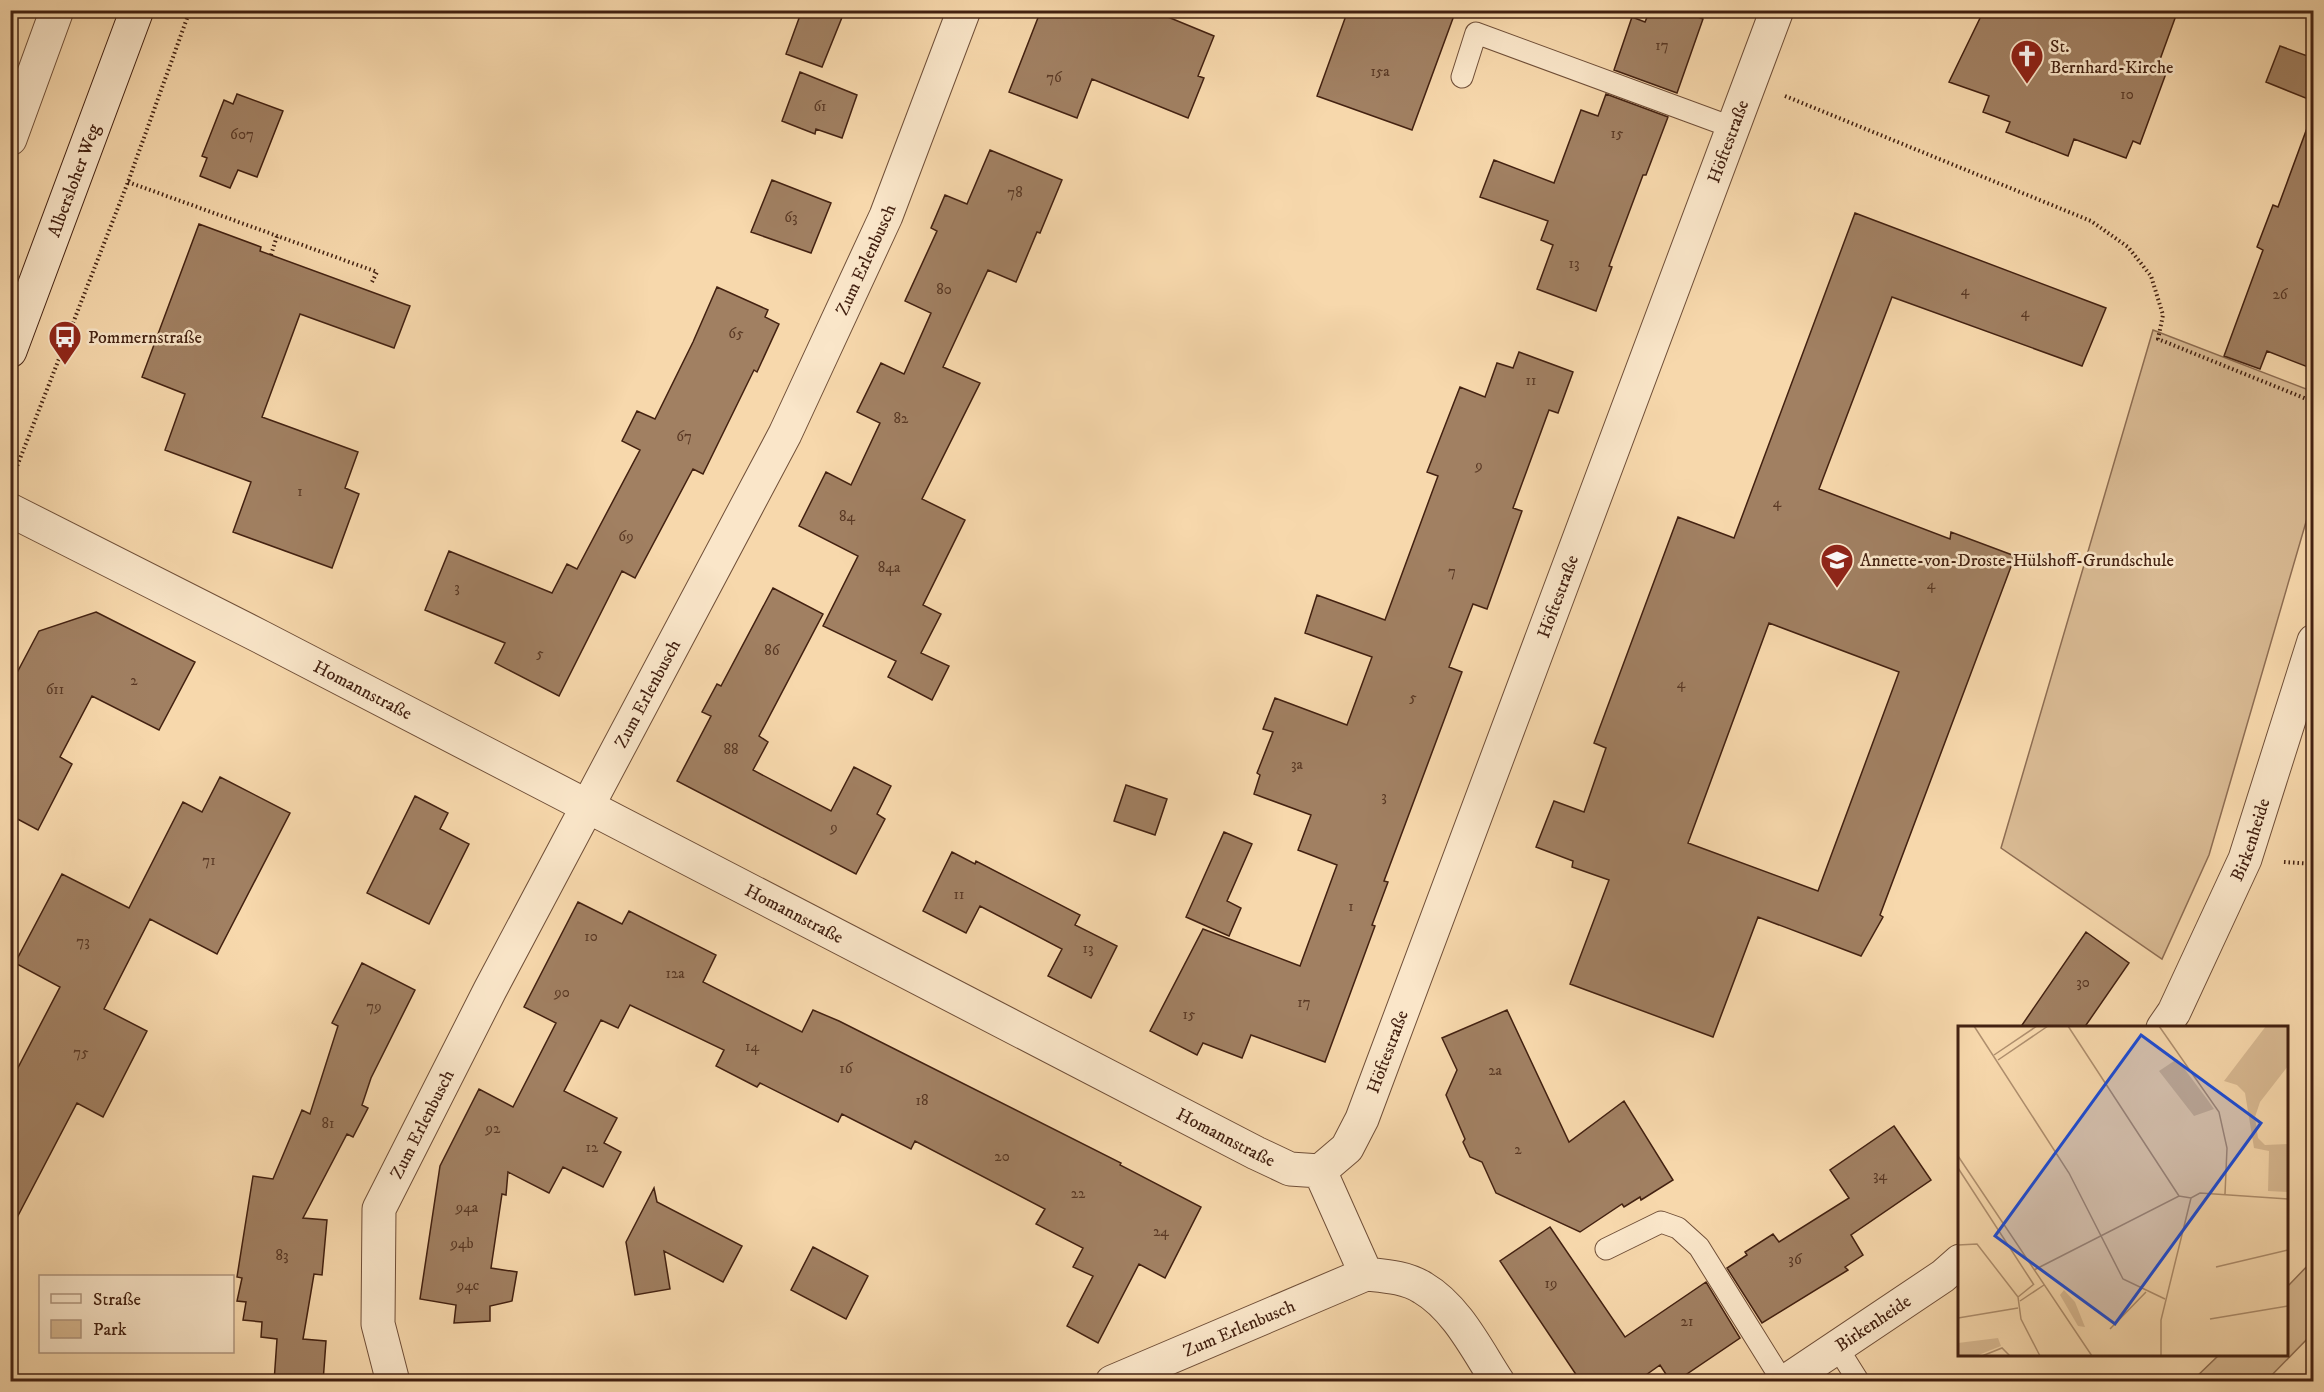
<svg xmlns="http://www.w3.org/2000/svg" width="2324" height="1392" font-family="'IM FELL DW Pica',serif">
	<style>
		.green { fill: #d8b992; stroke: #8e6d52; stroke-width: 1.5 }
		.building { fill: #a18062; stroke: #432111; stroke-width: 1.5; fill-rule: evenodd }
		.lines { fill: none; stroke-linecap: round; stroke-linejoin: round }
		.lane-casing { stroke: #704f38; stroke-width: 23 }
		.street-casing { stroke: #704f38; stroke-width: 35 }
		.secondary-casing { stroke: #432111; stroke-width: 35 }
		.path { stroke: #432111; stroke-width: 4; stroke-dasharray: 1.5 3; stroke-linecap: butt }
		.lane { stroke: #fae6c9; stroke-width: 21 }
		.street { stroke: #fae6c9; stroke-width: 33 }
		.secondary { stroke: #fae6c9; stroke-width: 33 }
		.labels { text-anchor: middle; stroke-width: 5; stroke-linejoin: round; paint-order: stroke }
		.number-label { font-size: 15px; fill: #5a3925 }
		.poi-label { font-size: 18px; fill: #432111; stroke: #fae6c9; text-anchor: start }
		.street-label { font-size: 18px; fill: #432111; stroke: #fae6c9 }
		.inset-road { fill: none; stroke: #af8f6e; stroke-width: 1.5 }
		.view { fill: #1d4ed8; fill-opacity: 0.15; stroke: #1d4ed8; stroke-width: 3 }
		.inset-edge { fill: none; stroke: #432111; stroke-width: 3 }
	</style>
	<rect width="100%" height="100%" fill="#f7d8ac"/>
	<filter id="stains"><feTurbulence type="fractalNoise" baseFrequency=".00333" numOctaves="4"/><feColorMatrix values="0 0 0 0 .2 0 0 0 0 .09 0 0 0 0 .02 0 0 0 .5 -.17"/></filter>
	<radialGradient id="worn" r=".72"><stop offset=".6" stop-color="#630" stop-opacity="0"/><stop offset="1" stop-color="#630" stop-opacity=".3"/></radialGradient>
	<!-- green -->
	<path class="green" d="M2153,330L2314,392L2313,498L2209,855L2162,959L2001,848Z
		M2313,1260V1333L2266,1381H2192L2219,1355L2286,1354L2287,1287Z"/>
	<!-- building -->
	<path class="building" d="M802,10H845L822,67L786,54Z
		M1041,10H1151L1214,36L1198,76L1204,78L1188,118L1092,79L1077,118L1009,92Z
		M1348,10H1456L1412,130L1317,96Z
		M1650,10H1681L1703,19L1677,93L1614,70L1632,17L1645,22Z
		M1984,10H2178L2158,65L2168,68L2140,144L2133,141L2126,158L2074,139L2068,156L2006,132L2010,122L1983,112L1989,96L1949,82Z
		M2280,46L2313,58V101L2266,82Z
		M800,72L857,95L842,138L816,129L815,134L782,121Z
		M237,94L283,111L257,177L238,170L230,188L200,176L207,158L202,156L224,100L233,104Z
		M1606,94L1668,117L1646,175H1643L1609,266L1612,267L1596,311L1537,289L1553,245L1541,240L1548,221L1480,197L1494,160L1554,183L1581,110L1598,116Z
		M2310,120L2313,121V369L2267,351L2260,369L2224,356L2263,250L2257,247L2273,205L2278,207Z
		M990,150L1062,180L1040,233L1037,232L1016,282L988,270L943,367L980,383L922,499L965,520L923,605L941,614L921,653L949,666L932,700L888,677L896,661L823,626L858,556L799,526L826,472L851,485L880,423L857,412L881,363L904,374L931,313L905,301L937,231L931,228L945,195L967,204Z
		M772,180L831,203L811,253L751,232Z
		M1855,213L2106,308L2082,366L1892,297L1819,489L1950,539L1951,532L2015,556L1880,915L1883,917L1861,956L1758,917L1713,1037L1570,984L1609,880L1572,867L1573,861L1536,847L1554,801L1584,812L1606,748L1594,743L1678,517L1734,538ZM1769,623L1899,672L1818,891L1688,843Z
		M199,224L261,247L260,251L410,306L394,348L300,314L262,417L358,452L345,488L359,494L332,568L233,532L251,482L165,450L185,394L142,377Z
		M717,287L768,310L765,317L779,324L757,372L754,370L703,474L693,469L635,578L622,571L559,696L495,663L505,643L425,610L449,551L552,593L567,564L577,569L640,450L622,441L637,411L655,419L693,342Z
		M1519,352L1573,372L1558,413L1549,410L1513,508L1522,511L1487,609L1473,604L1449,667L1462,672L1384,881L1388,882L1372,925L1375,926L1325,1062L1251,1035L1242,1058L1203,1043L1197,1055L1150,1031L1203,929L1300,966L1337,865L1298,850L1311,815L1254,794L1260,775L1257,773L1273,732L1263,729L1275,698L1347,725L1372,657L1305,633L1317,595L1385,620L1438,476L1427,472L1460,387L1485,397L1497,363L1513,368Z
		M773,588L823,614L759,736L768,742L753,770L831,811L854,767L891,786L877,814L885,819L856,874L677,781L711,716L702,712L717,684L721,686Z
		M96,612L195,662L159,730L92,696L60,757L72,764L38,830L10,815V686L39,631Z
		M220,777L290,813L217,954L150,919L104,1009L147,1031L103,1117L77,1103L10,1231V1083L60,987L15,963L62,874L129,908L183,802L202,812Z
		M1126,785L1167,799L1155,835L1114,821Z
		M415,796L448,813L440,829L469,844L429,924L367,893Z
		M1224,832L1252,844L1227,901L1241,908L1229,936L1186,917Z
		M952,852L975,864L976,861L1080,915L1075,925L1117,946L1091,998L1048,976L1062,949L980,906L966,933L923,911Z
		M578,902L622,924L629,911L716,955L703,982L802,1032L813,1010L839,1021L1121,1163L1120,1165L1201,1207L1165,1278L1139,1264L1098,1343L1067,1326L1093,1276L1073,1267L1083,1248L1036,1224L1045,1209L915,1141L911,1149L842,1114L838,1122L760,1083L757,1087L716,1066L724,1050L630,1005L618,1028L601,1020L564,1091L617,1118L604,1143L621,1152L603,1187L563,1167L549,1193L508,1172L506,1195L502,1194L491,1268L517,1272L512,1301L490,1306V1321L454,1323L456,1305L420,1299L440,1166L479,1089L513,1107L556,1023L524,1007Z
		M2086,932L2129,963L2084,1028H2020Z
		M362,963L415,990L371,1078L362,1105L368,1108L353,1137L347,1134L303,1218L327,1220L322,1275L314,1274L303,1339L326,1341L323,1382H274L277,1339L261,1337L262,1322L243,1320L246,1302L237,1301L242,1278L237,1277L253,1176L273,1179L302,1110L310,1114L338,1026L332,1023Z
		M1507,1010L1569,1142L1624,1101L1673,1180L1641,1200L1640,1197L1624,1207L1622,1204L1580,1232L1496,1193L1482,1162L1470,1157L1463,1142L1465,1139L1446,1095L1457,1070L1442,1038Z
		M1894,1126L1931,1180L1851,1235L1863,1255L1845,1267L1848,1270L1762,1323L1727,1268L1747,1255L1745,1252L1773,1234L1779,1242L1849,1198L1830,1170Z
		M654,1188L657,1202L742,1246L723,1282L664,1251L670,1289L635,1295L626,1242Z
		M1550,1227L1625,1337L1706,1282L1740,1338L1675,1382H1671L1660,1365L1636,1382H1581L1500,1261Z
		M813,1247L868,1276L846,1319L791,1290Z"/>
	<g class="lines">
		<!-- lane casing -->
		<g class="lane-casing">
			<path id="lane" d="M1462,77L1476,33L1734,128
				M1606,1249L1661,1222L1678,1228L1699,1247L1783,1382
				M1837,1347L1859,1382"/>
		</g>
		<!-- street casing -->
		<g class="street-casing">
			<g id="street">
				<path d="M10,139L57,10"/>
				<path id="s1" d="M10,510L261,637L1256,1153L1290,1169L1320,1171L1366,1274C1385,1276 1406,1277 1423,1288C1457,1308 1477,1350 1498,1382"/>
				<path id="s2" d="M2163,1028L2174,1012L2245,859L2314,641"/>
				<path id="s3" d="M1320,1171L1347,1148L1362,1119L1777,10"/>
				<path id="s4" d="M393,1382L378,1324L379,1209L490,990L785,434L886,216L964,10"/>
				<path id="s5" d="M1112,1382L1366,1274"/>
				<path id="s6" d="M1785,1382L1943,1276L1960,1261"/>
			</g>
		</g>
		<!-- secondary casing -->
		<g class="secondary-casing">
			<g id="secondary">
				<path id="s7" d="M10,351L137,10"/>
			</g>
		</g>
		<!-- path -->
		<path class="path" d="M1785,96L2091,221L2128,247L2151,276L2163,315L2158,339L2314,402
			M128,182L377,272L372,282
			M271,255L277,236
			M14,474L128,182L190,10
			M2284,862L2314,864"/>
		<!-- lane -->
		<use href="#lane" class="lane"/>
		<!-- street -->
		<use href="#street" class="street"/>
		<!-- secondary -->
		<use href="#secondary" class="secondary"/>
	</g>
	<!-- icons -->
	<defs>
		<g id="church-pin" transform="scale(1.725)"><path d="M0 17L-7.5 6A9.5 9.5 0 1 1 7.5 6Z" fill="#8f2418" stroke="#fae6c9"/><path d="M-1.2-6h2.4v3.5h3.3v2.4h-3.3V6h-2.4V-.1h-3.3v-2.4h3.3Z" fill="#fff"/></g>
		<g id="bus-pin" transform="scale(1.725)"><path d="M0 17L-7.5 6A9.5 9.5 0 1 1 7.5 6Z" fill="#8f2418" stroke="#fae6c9"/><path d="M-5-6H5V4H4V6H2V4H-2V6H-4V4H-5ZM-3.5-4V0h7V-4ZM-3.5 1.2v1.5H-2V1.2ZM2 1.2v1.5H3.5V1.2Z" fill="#fff"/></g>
		<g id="school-pin" transform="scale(1.725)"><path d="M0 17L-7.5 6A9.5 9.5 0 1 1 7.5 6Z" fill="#8f2418" stroke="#fae6c9"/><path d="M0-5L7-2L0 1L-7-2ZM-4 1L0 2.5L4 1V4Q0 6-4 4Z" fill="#fff"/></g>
	</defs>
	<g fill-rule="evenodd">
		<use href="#church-pin" x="2027" y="56"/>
		<use href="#bus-pin" x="65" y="337"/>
		<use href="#school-pin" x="1837" y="560"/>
	</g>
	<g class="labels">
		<!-- number labels -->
		<g class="number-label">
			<text x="1662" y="50">17</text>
			<text x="1380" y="76">15a</text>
			<text x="1054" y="82">76</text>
			<text x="2127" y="99">10</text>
			<text x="820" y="111">61</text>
			<text x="1617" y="138">15</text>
			<text x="242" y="139">607</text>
			<text x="1015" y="197">78</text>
			<text x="791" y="222">63</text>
			<text x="1574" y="268">13</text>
			<text x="944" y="294">80</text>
			<text x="1965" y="295">4</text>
			<text x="2280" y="299">26</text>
			<text x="2025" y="317">4</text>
			<text x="736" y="338">65</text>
			<text x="1531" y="385">11</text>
			<text x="901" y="423">82</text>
			<text x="684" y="441">67</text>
			<text x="1479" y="470">9</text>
			<text x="300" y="496">1</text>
			<text x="1777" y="507">4</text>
			<text x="847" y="521">84</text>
			<text x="626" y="541">69</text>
			<text x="889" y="572">84a</text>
			<text x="1452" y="576">7</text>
			<text x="1931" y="589">4</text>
			<text x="457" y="592">3</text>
			<text x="772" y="655">86</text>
			<text x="540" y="658">5</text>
			<text x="134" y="685">2</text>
			<text x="1681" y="688">4</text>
			<text x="55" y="694">611</text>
			<text x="1413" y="702">5</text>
			<text x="731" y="754">88</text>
			<text x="1297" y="769">3a</text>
			<text x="1384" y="801">3</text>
			<text x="834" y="832">9</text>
			<text x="209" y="865">71</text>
			<text x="959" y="899">11</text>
			<text x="1351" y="911">1</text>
			<text x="591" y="941">10</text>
			<text x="83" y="946">73</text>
			<text x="1088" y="953">13</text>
			<text x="675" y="978">12a</text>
			<text x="2083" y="987">30</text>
			<text x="562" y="997">90</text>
			<text x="1304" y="1007">17</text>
			<text x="374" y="1011">79</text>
			<text x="1189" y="1019">15</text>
			<text x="752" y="1051">14</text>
			<text x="81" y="1057">75</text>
			<text x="846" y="1073">16</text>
			<text x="1495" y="1075">2a</text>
			<text x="922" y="1105">18</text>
			<text x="328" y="1128">81</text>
			<text x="493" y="1133">92</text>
			<text x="592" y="1152">12</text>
			<text x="1518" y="1154">2</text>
			<text x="1002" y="1161">20</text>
			<text x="1880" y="1180">34</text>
			<text x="1078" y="1198">22</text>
			<text x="467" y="1212">94a</text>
			<text x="1161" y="1236">24</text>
			<text x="462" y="1248">94b</text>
			<text x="282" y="1260">83</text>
			<text x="1795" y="1264">36</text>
			<text x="1551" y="1288">19</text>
			<text x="468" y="1290">94c</text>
			<text x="1687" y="1326">21</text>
		</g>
		<!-- poi labels -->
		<g class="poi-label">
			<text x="2050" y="52">St.<tspan x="2050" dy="21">Bernhard-Kirche</tspan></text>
			<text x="88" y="343">Pommernstraße</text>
			<text x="1860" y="566">Annette-von-Droste-Hülshoff-Grundschule</text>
		</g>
		<!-- street labels -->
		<g class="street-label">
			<text dy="6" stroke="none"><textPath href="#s3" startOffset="1112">Höftestraße</textPath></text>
			<text dy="6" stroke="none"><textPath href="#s7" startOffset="182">Albersloher Weg</textPath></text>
			<text dy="6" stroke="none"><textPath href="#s4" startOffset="1242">Zum Erlenbusch</textPath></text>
			<text dy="6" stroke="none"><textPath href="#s3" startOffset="626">Höftestraße</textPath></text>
			<text dy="6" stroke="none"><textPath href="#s1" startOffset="396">Homannstraße</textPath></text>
			<text dy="6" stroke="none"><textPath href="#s4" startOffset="756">Zum Erlenbusch</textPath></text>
			<text dy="6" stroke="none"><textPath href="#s2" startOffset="208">Birkenheide</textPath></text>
			<text dy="6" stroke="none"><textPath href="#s1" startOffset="882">Homannstraße</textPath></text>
			<text dy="6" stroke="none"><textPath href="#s3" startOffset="140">Höftestraße</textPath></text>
			<text dy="6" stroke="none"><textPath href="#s4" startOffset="270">Zum Erlenbusch</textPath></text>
			<text dy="6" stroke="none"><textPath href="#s1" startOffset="1368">Homannstraße</textPath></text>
			<text dy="6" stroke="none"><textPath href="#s6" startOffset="106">Birkenheide</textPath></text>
			<text dy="6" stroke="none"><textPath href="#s5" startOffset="138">Zum Erlenbusch</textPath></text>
		</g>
	</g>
	<!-- overview -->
	<g transform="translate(1958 1026)">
		<rect width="330" height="330" fill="#f7d8ac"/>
		<path d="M308,0H330V40L302,76L297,91L300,112L307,119L330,118V166L310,165L311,125L296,122L287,67L279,59L266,55ZM219,33L249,73L256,83L236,90L201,45ZM106,264L117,276L127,301L120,300L102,269ZM40,312L43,320L18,330H0V317Z" fill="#d8b992"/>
		<path class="inset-road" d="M16,0L111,147L165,253L207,273M110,0L221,170M201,0L261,86L269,122L267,168M36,29L79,0M40,34L90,0M0,130L134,330M0,142L76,259M0,219L19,218L60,271M258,241L330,224M76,244L221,170L233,172L242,167L330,173M60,271L63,293L82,330M60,271L76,258M62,275L86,259M0,292L60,282M252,293L330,280M152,303L188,266M24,330L44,322L52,330M203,330V294L233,172"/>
		<path class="view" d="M183,9L303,97L157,298L37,210Z"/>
		<rect width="330" height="330" class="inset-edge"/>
	</g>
	<!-- margin -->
	<rect width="2324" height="1392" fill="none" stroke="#f7d8ac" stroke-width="36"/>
	<rect x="12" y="12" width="2300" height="1368" fill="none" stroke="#432111" stroke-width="3"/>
	<rect x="18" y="18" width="2288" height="1356" fill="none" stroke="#432111" stroke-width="1.5"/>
	<!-- legend -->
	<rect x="39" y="1275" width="195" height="78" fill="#fae6c9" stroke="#b1977f" stroke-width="1.5"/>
	<rect x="51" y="1294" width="30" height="9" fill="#fae6c9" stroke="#b1977f" stroke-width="1.5"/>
	<text x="93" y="1305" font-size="18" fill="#432111">Straße</text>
	<rect x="51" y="1320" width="30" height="18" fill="#d8b992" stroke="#b1977f" stroke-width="1.5"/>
	<text x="93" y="1335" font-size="18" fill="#432111">Park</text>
	<rect width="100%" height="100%" filter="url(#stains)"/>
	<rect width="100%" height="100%" fill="url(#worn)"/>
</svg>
